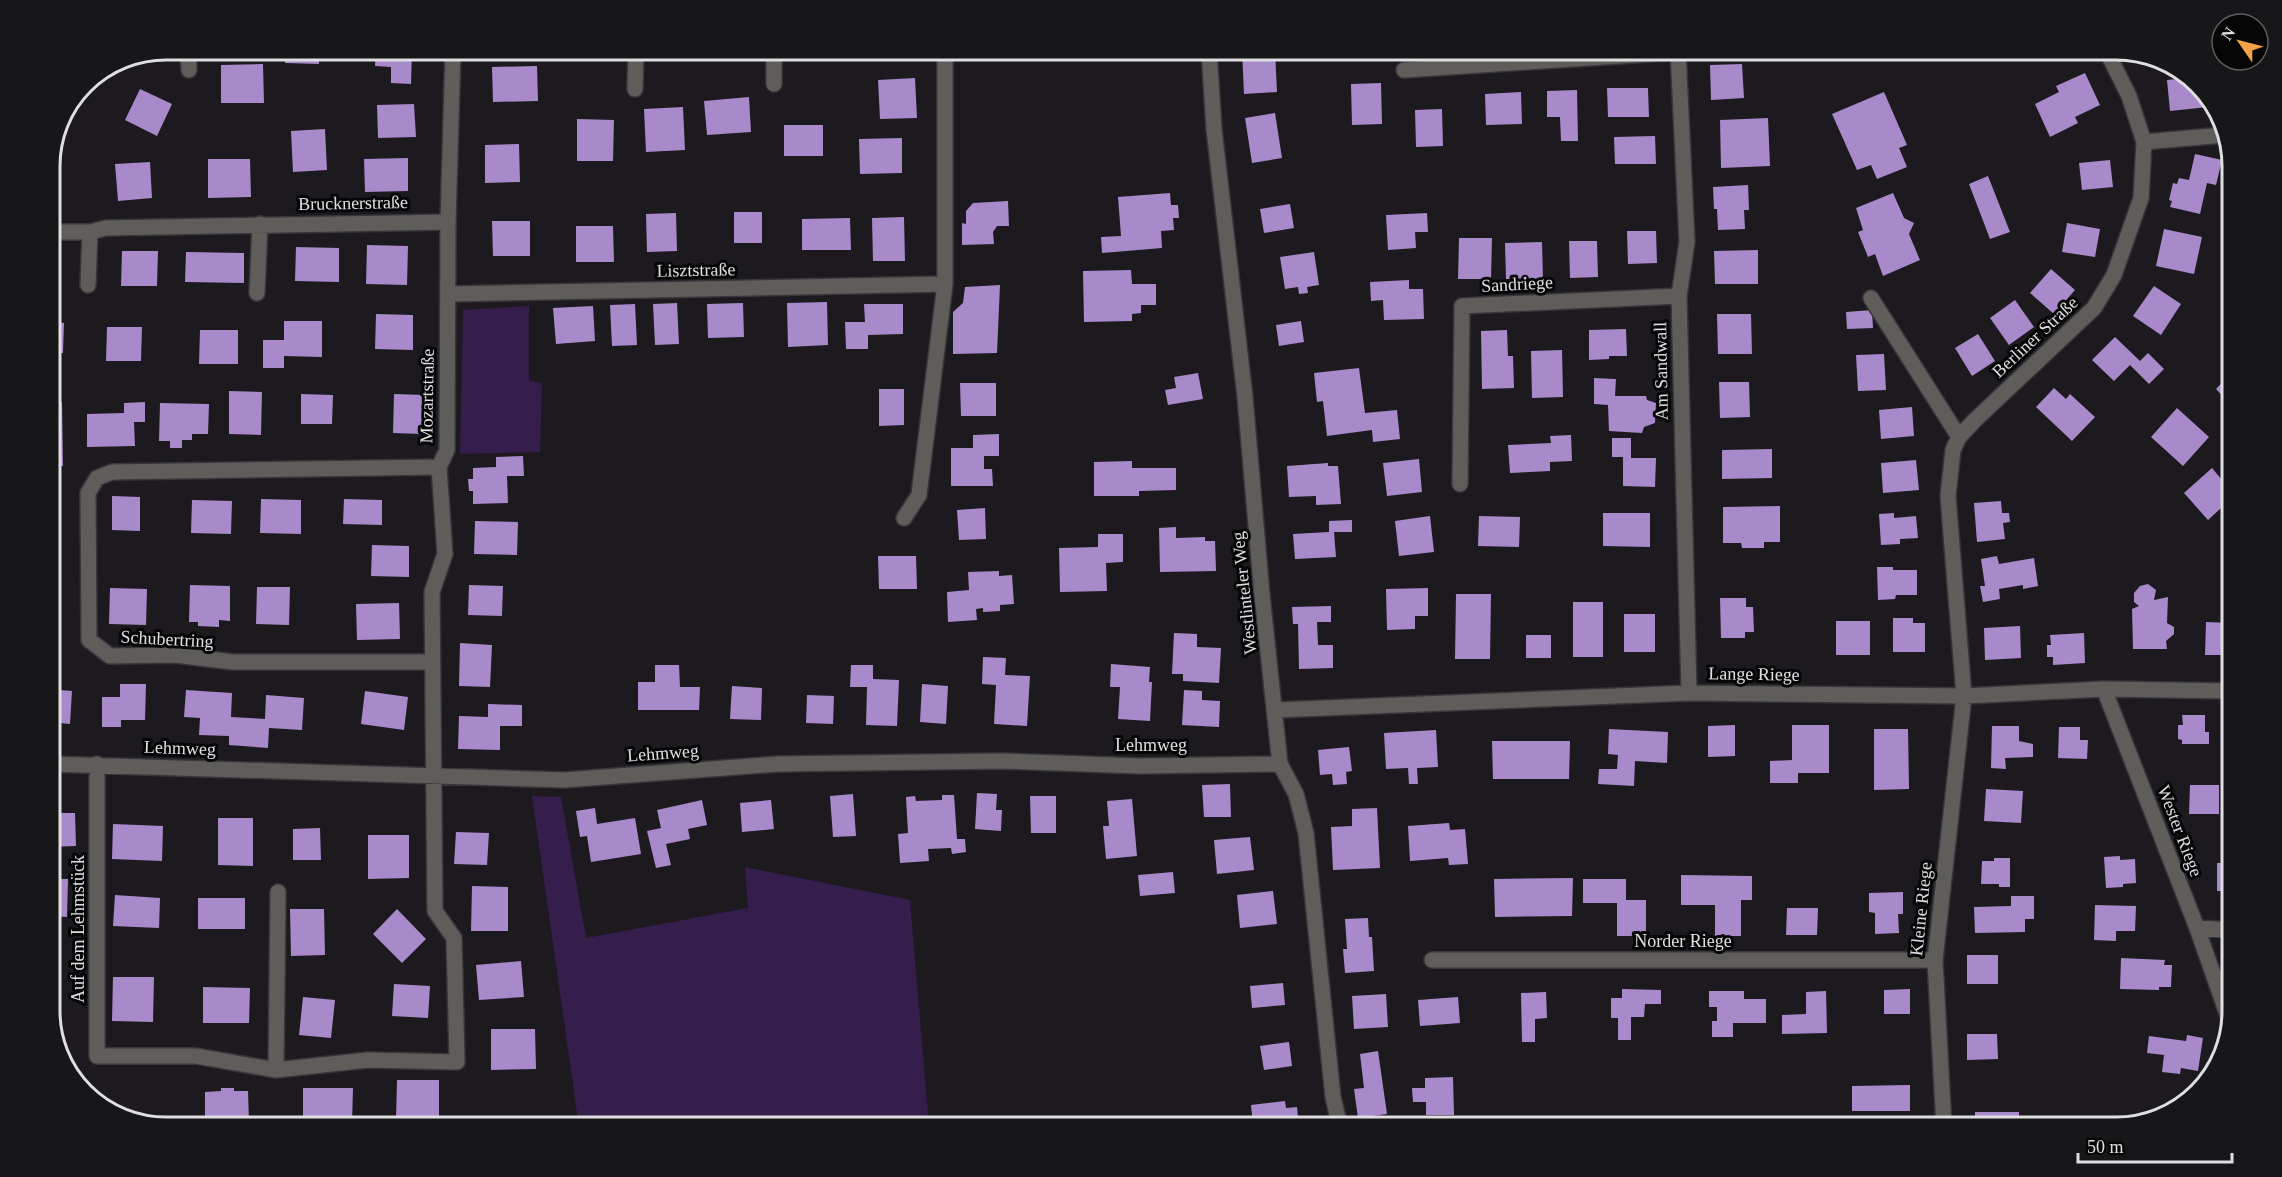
<svg xmlns="http://www.w3.org/2000/svg" width="2282" height="1177" font-family="Georgia,serif">
	<style>
		.green { fill: #351e4c }
		.building { fill: #a88aca }
		.lines { fill: none; stroke-linecap: round; stroke-linejoin: round }
		.street-casing { stroke: #37353a; stroke-width: 18 }
		.street { stroke: #5f5d5a; stroke-width: 15 }
		.labels { text-anchor: middle; stroke-width: 6; stroke-linejoin: round; paint-order: stroke }
		.street-label { font-size: 18px; fill: #e0dee2; stroke: #060607 }
		.rim { fill: none; stroke: #e0dee2; stroke-width: 3 }
	</style>
	<rect width="100%" height="100%" fill="#1c1a1f"/>
	<!-- green -->
	<path class="green" d="M529,306V381L542,383L540,452L460,454L463,310Z
		M532,796L561,797L586,938L748,908L745,867L910,900L929,1127H579Z"/>
	<!-- building -->
	<path class="building" d="M285,50H319V64L285,63Z
		M376,50H412L411,84L391,83V67L375,66Z
		M783,50H815V53L783,55Z
		M877,50H916L917,55L878,58Z
		M1242,50H1275L1277,92L1244,94Z
		M2026,50H2043L2036,58Z
		M263,64L264,103H221V65Z
		M1742,64L1744,98L1711,100L1710,65Z
		M537,66L538,101L493,102L492,67Z
		M2085,73L2100,105L2075,117L2078,123L2050,137L2035,104L2059,92L2056,86Z
		M915,78L917,118L880,119L878,80Z
		M2186,78L2207,96L2208,107L2170,111L2167,80Z
		M1381,83L1382,124L1352,125L1351,84Z
		M1607,88H1648L1649,117H1608Z
		M140,89L172,104L157,136L125,120Z
		M1577,90L1578,141H1561L1560,117H1547V91Z
		M1521,92L1522,124L1486,125L1485,94Z
		M1884,92L1907,145L1899,148L1907,167L1877,179L1871,165L1857,170L1832,114Z
		M749,97L751,132L707,135L704,101Z
		M414,104L416,137L378,138L377,105Z
		M683,107L685,150L646,152L644,109Z
		M1442,109L1443,146L1416,147L1415,110Z
		M1275,113L1282,158L1252,163L1245,118Z
		M1768,118L1770,166L1721,168L1720,120Z
		M577,119L614,120L613,161H577Z
		M784,125H823V156H784Z
		M325,129L327,170L293,172L291,131Z
		M1655,136L1656,164H1615L1614,137Z
		M902,138V173L860,174L859,139Z
		M519,144L520,182L485,183V145Z
		M2195,154L2222,160L2216,185L2207,183L2200,214L2170,207L2172,201L2169,200L2173,183L2177,184L2179,178L2189,180Z
		M408,158V191L365,192L364,159Z
		M208,159H250L251,197L208,198Z
		M2110,160L2113,187L2082,190L2079,163Z
		M150,162L152,198L118,201L115,164Z
		M1988,176L2010,232L1990,239L1969,184Z
		M1748,185L1749,210H1744L1745,229L1718,230L1717,209H1714L1713,187Z
		M1170,193L1171,205H1178L1179,218H1173L1174,230L1161,231L1162,248L1102,253L1101,237L1121,236L1118,197Z
		M1893,193L1904,218L1914,223L1909,234L1920,260L1883,276L1875,254L1868,257L1858,232L1863,230L1856,208Z
		M1008,201L1009,226H997L993,232L994,244L962,245V223L966,224V211L973,203Z
		M1290,204L1294,228L1264,233L1260,209Z
		M734,212H762V243H734Z
		M676,213L677,251L647,252L646,214Z
		M1427,213L1428,232H1415L1416,248L1388,250L1386,215Z
		M904,217L905,261H873L872,218Z
		M850,218L851,250H802V219Z
		M492,221H530V256H493Z
		M2067,223L2100,229L2095,257L2062,252Z
		M576,226H613L614,262H576Z
		M2164,229L2202,237L2194,274L2156,266Z
		M1627,231H1656L1657,263L1628,264Z
		M1459,238H1492L1491,279H1458Z
		M1569,241H1597L1598,277L1570,278Z
		M1542,242L1543,279H1506L1505,243Z
		M367,245L408,246L407,285L366,284Z
		M296,247L339,248V282L295,281Z
		M1758,250V284H1715L1714,251Z
		M122,251H158L157,286H121Z
		M186,252L244,253V283L185,282Z
		M1314,252L1319,285L1307,287L1308,293L1299,294L1298,287L1285,289L1280,257Z
		M50,257H58V292H50Z
		M2051,269L2075,290L2054,314L2030,293Z
		M1131,270L1132,284H1156V305H1141V313L1132,314V321L1084,322L1083,271Z
		M1409,280V289H1423L1424,319L1384,320L1383,300L1371,301L1370,282Z
		M1000,285L997,353L953,354V312L963,303L965,287Z
		M2154,286L2181,304L2161,335L2133,316Z
		M2015,300L2034,327L2009,345L1990,318Z
		M827,302L828,345L788,347L787,303Z
		M677,303L679,344L655,345L653,304Z
		M743,303L744,337L708,338L707,304Z
		M635,304L637,345L612,346L610,305Z
		M864,304H903V334L868,335V349H846L845,322H865Z
		M593,306L595,341L556,344L553,308Z
		M1872,310L1873,328L1847,329L1846,312Z
		M376,314L413,315V350L375,349Z
		M1717,314H1751L1752,354H1718Z
		M284,321H322V357L284,356V368H263V340H284Z
		M1301,321L1304,342L1279,346L1276,325Z
		M50,322L64,323L63,353H50Z
		M107,327H142L141,361H106Z
		M1626,329L1627,356H1609V359L1589,360V330Z
		M200,330H238V364H199Z
		M1507,330L1508,356H1513L1514,388L1482,389L1481,331Z
		M1978,334L1995,361L1972,376L1955,348Z
		M2115,337L2140,361L2148,353L2164,369L2149,384L2130,365L2114,381L2092,360Z
		M1562,350L1563,397L1532,398L1531,351Z
		M1884,354L1886,390L1858,391L1856,355Z
		M1359,368L1365,413L1397,410L1400,439L1373,442L1372,430L1327,436L1323,401L1317,402L1314,373Z
		M2232,372V406L2216,389Z
		M1198,373L1203,399L1168,405L1165,390L1176,388L1174,377Z
		M1594,378L1616,379L1615,396H1646L1647,400L1656,403L1655,423L1644,427L1642,433L1609,431L1608,405L1594,404Z
		M1719,382H1749L1750,417L1720,418Z
		M960,383H996V416H961Z
		M2054,388L2066,399L2070,394L2095,417L2072,441L2036,407Z
		M879,389H904V425L879,426Z
		M229,391L262,392L261,435L229,434Z
		M301,394L333,395L332,424H301Z
		M394,394L424,395L423,434L393,433Z
		M50,402H62L63,466H50Z
		M145,402V422H134L135,446L87,447V414L124,413V403Z
		M160,403L209,404L208,434H192V440H182V448H170V441H159Z
		M1912,407L1914,436L1881,439L1879,410Z
		M2177,408L2209,437L2183,466L2151,437Z
		M999,434V456H984V469H992L993,486H951V448H973V435Z
		M1571,435L1572,461L1550,462V471L1510,473L1508,445L1551,443L1550,436Z
		M1612,438H1631V458H1656L1655,487L1623,486V457H1612Z
		M1772,449V478L1722,479V450Z
		M523,456L524,476H507L508,503L473,504V491H469L468,479H473V468L496,467V457Z
		M1419,459L1422,492L1387,496L1383,463Z
		M1916,460L1919,490L1883,493L1881,463Z
		M1132,461V468H1176V490L1139,491V496H1094V462Z
		M1328,463V466H1338L1341,504L1316,505V496L1289,497L1287,466Z
		M2212,468L2232,492V498L2208,520L2184,493Z
		M112,496L140,497V531L112,530Z
		M261,499L301,500V534L260,533Z
		M344,499L382,500V525L343,524Z
		M192,500L232,501L231,534L191,533Z
		M2001,501L2002,513H2009L2010,522L2003,523L2005,539L1977,542L1974,503Z
		M1780,506V542H1764V548H1742L1741,543H1723V507Z
		M985,508L986,539L959,540L957,510Z
		M1603,513H1650V547L1603,546Z
		M1894,513V518L1916,516L1918,538L1900,539V544L1881,545L1879,514Z
		M1430,516L1434,552L1399,556L1395,521Z
		M1479,516L1520,517L1519,547L1478,546Z
		M50,519H59L60,561H50Z
		M1352,520V532H1334L1336,557L1295,559L1293,534L1329,532V521Z
		M475,521L518,522L517,555L474,554Z
		M1176,527V538L1205,537V541H1215L1216,571L1160,572L1159,528Z
		M1098,534H1123V562L1106,563L1107,591L1060,592L1059,548L1098,547Z
		M372,545L409,546V577L371,576Z
		M878,556H916L917,589H879Z
		M1997,556L1999,564L2034,558L2038,586L2023,589V585L1999,589L2000,599L1983,602L1980,586H1985L1981,559Z
		M1877,567H1893V570H1917V595H1896L1895,599L1878,600Z
		M999,571V576L1012,575L1014,604L1000,605V611L983,612V608L976,609L977,620L948,622L947,592L969,590L968,572Z
		M2148,584L2156,590L2154,600L2168,597L2167,623L2174,627V634L2166,641L2167,649H2133L2132,609L2139,606L2134,602V593L2140,586Z
		M190,585L230,586V621L219,620V627L198,626V622H189Z
		M469,585L503,586L502,616L468,615Z
		M257,587H290L289,625L256,624Z
		M110,588L147,589L146,625L109,624Z
		M1428,588V616H1415V629L1387,630L1386,589Z
		M1456,594H1491L1490,659H1455Z
		M50,595H60V636H50Z
		M1720,598H1746V607H1753L1754,632H1745V638H1721Z
		M1573,602H1603V657H1573Z
		M399,603L400,639L357,640L356,604Z
		M1331,606V622H1317L1318,645H1333V668L1299,669L1298,624H1293L1292,607Z
		M1624,614H1655V652H1624Z
		M1893,618H1913V623H1925V652H1893Z
		M1836,621H1870V655H1836Z
		M2206,622L2229,623L2228,655H2205Z
		M2020,626L2021,658L1985,660L1984,628Z
		M1174,633L1197,634V647L1221,648L1219,683L1183,681V674H1172Z
		M2084,633L2085,663L2053,665V657H2047V645H2051L2050,635Z
		M1526,635H1551V658H1526Z
		M460,643L492,645L490,687L459,686Z
		M983,657L1006,658L1005,675L1030,676L1027,726L994,724L996,685L982,684Z
		M1111,664L1150,667L1149,682H1152L1150,721L1118,719L1120,687H1110Z
		M655,665H679L680,687H700L699,710H638V682H655Z
		M851,665H873V679L899,680L897,726L866,725L867,687H850Z
		M120,684H146L145,720H121V727H102V697H120Z
		M922,684L948,686L946,724L920,722Z
		M732,686L762,688L761,720L730,719Z
		M50,687H60V690L72,691L70,724L59,723V728L50,727Z
		M186,690L232,693L231,717L250,718L265,719L266,695L304,698L302,730L269,728L268,748L229,745V736L199,735L200,718L184,717Z
		M1184,690L1202,691V700L1220,701L1219,727L1182,725Z
		M365,691L408,697L404,730L361,724Z
		M807,695L834,696L833,724L806,723Z
		M488,704L522,705V726H500V750L458,749L459,716L488,717Z
		M2182,715H2205V732H2209V744H2182V740L2178,739V725H2183Z
		M1735,725V756L1708,757V726Z
		M1792,725H1829V773H1798V783H1770V761L1792,760Z
		M1992,726H2019V741L2033,744V757L2005,758L2006,769L1991,768Z
		M2059,727H2080V740H2088L2087,759L2058,758Z
		M1609,729L1668,732L1667,763L1635,761L1634,786L1598,784L1599,769H1617L1618,755L1608,754Z
		M1874,729H1908L1909,789L1874,790Z
		M1436,730L1438,767L1417,768L1418,784H1409L1408,768L1386,769L1384,733Z
		M1492,741H1570L1569,779H1493Z
		M1349,747L1352,771L1346,772L1347,784L1333,785L1332,774L1320,775L1318,750Z
		M1230,784L1231,817H1204L1202,785Z
		M2190,785H2219V814H2189Z
		M1986,789L2023,791L2021,823L1984,821Z
		M977,793L997,794L996,810H1002L1001,831L975,829Z
		M853,794L856,836L833,837L830,796Z
		M942,795H954L957,839H965L966,852L952,854L951,848L928,849L929,861L900,863L898,834L908,833L906,797L915,796L916,801L942,800Z
		M1030,796H1056V833H1031Z
		M1132,799L1137,856L1106,859L1103,826H1109L1107,801Z
		M702,800L707,825L688,829L690,839L666,844L671,865L656,868L647,831L661,828L657,810Z
		M771,800L774,829L742,832L740,803Z
		M595,808L597,824L635,818L641,854L591,862L587,836L580,837L576,811Z
		M1377,808L1380,868L1333,870L1331,827L1352,826V809Z
		M50,813H75L76,846L50,847Z
		M218,818H253V866L218,865Z
		M1449,823L1450,830L1465,829L1468,864L1449,865L1448,858L1410,861L1408,826Z
		M113,824L163,826L162,861L112,859Z
		M320,828L321,860H293V829Z
		M456,832L489,833L487,865L454,864Z
		M368,835H409V878L368,879Z
		M1250,837L1254,870L1217,874L1214,840Z
		M2120,856V860L2135,859L2136,883L2123,884V887L2106,888L2104,857Z
		M1994,858H2010V887H1999V884H1981L1982,861H1994Z
		M2217,863H2232V891H2217Z
		M1173,872L1175,893L1140,896L1138,875Z
		M1681,875L1752,876V900H1741V936H1715V905H1681Z
		M1573,878L1572,916L1495,917L1494,879Z
		M50,879H68L67,917L50,916Z
		M1583,879H1626V900H1646V936H1617V903H1583Z
		M472,886L508,887V931H471Z
		M1273,891L1277,924L1240,928L1237,895Z
		M1903,892V914H1898L1899,933L1875,934V913L1869,912V893Z
		M115,895L160,898L159,928L113,926Z
		M2011,896H2034V919H2025V932L1975,933L1974,907L2011,906Z
		M198,898H245V929H198Z
		M2095,905L2136,906L2135,931H2116V941L2094,940Z
		M1787,908H1818L1817,935H1786Z
		M290,909H324L325,955L291,956Z
		M397,909L426,939L402,963L373,934Z
		M1368,918L1369,937H1372L1374,971L1345,973L1343,949H1347L1345,919Z
		M1967,955H1998V984H1967Z
		M2121,958L2165,960L2164,965H2172L2171,987H2159V990L2120,989Z
		M521,961L524,997L479,1000L476,965Z
		M113,977H154L153,1022L112,1021Z
		M1283,983L1285,1005L1252,1008L1250,986Z
		M394,984L430,986L428,1018L392,1016Z
		M203,987L250,988L249,1023H203Z
		M1622,989L1661,990V1004H1645L1644,1017H1631V1040H1618V1018H1611V998H1622Z
		M1910,989V1014H1884V990Z
		M1709,991H1744V999H1766V1023H1733V1037H1712V1021H1717V1007H1709Z
		M1826,991L1827,1033L1782,1034V1015L1806,1014V992Z
		M1546,992L1547,1018L1535,1019V1042H1522L1521,993Z
		M1386,994L1388,1027L1354,1029L1352,996Z
		M303,997L335,1000L331,1038L299,1035Z
		M1458,997L1460,1023L1420,1026L1418,1000Z
		M491,1029H535L536,1069L491,1070Z
		M1967,1034H1997L1998,1059L1967,1060Z
		M2187,1035L2203,1038L2198,1071L2181,1068L2180,1074L2162,1072L2164,1055L2147,1053L2149,1036L2186,1041Z
		M1289,1042L1292,1066L1264,1070L1260,1046Z
		M1378,1051L1387,1114L1358,1118L1354,1089L1364,1088L1360,1054Z
		M1453,1077L1454,1115H1426V1102H1413L1412,1088H1425V1078Z
		M397,1080H439V1120H396Z
		M1910,1085V1111H1852V1086Z
		M221,1088H234V1091H248L249,1122L205,1123V1092L221,1091Z
		M303,1088H353L352,1124L303,1123Z
		M1285,1101L1286,1108L1297,1107L1299,1127H1273V1122L1253,1125L1251,1105Z
		M1975,1112H2019V1127H1975Z"/>
	<g class="lines">
		<!-- street casing -->
		<g class="street-casing">
			<path id="street" d="M188,50L189,70
				M774,50V84
				M1209,50L1214,129L1245,397L1262,595L1280,764L1296,794L1306,833L1333,1097L1340,1127
				M1678,50L1687,242L1679,296L1689,693
				M1404,70L1679,52
				M635,89L636,50
				M2144,142L2224,135
				M50,232H90L106,228L448,222
				M88,285L90,232
				M257,293L260,224
				M448,294L945,284
				M1871,298L1959,437
				M1460,484L1462,306L1679,296
				M904,518L919,495L945,284V50
				M432,662H233L175,655L110,656L89,640L88,493L97,478L112,472L439,467
				M2104,689L2197,928L2230,1022
				M1276,710L1689,693L1964,696L2104,689L2232,691
				M50,764L564,780L778,764L1002,761L1140,766L1280,764
				M97,764V1056H196L276,1070L368,1060L457,1062L454,938L435,911L432,592L445,554L439,467L447,450L448,222L453,50
				M2197,928L2232,930
				M1432,960H1935
				M276,1070L278,892
				M1944,1127L1935,960L1964,696L1948,496L1953,450L1959,437L1975,420L2094,308L2114,275L2141,198L2144,142L2129,96L2106,50"/>
		</g>
		<!-- street -->
		<use href="#street" class="street"/>
	</g>
	<g class="labels">
		<!-- street labels -->
		<g class="street-label">
			<text transform="translate(353 203) rotate(-1)" y="6">Brucknerstraße</text>
			<text transform="translate(696 270) rotate(-1)" y="6">Lisztstraße</text>
			<text transform="translate(1517 284) rotate(-3)" y="6">Sandriege</text>
			<text transform="translate(2035 337) rotate(-43)" y="6">Berliner Straße</text>
			<text transform="translate(1661 371) rotate(-91)" y="6">Am Sandwall</text>
			<text transform="translate(427 396) rotate(-89)" y="6">Mozartstraße</text>
			<text transform="translate(1244 593) rotate(-96)" y="6">Westlinteler Weg</text>
			<text transform="translate(167 639) rotate(3)" y="6">Schubertring</text>
			<text transform="translate(1754 674) rotate(1)" y="6">Lange Riege</text>
			<text x="1151" y="751">Lehmweg</text>
			<text transform="translate(180 748) rotate(2)" y="6">Lehmweg</text>
			<text transform="translate(663 753) rotate(-4)" y="6">Lehmweg</text>
			<text transform="translate(2180 831) rotate(69)" y="6">Wester Riege</text>
			<text transform="translate(1921 909) rotate(-84)" y="6">Kleine Riege</text>
			<text transform="translate(78 929) rotate(-90)" y="6">Auf dem Lehmstück</text>
			<text x="1683" y="947">Norder Riege</text>
		</g>
	</g>
	<!-- crop -->
	<path d="M0 0H2282V1177H0ZM166 60H2116A106 106 0 0 1 2222 166V1011A106 106 0 0 1 2116 1117H166A106 106 0 0 1 60 1011V166A106 106 0 0 1 166 60Z" fill="#171719" fill-rule="evenodd"/>
	<path class="rim" d="M166 60H2116A106 106 0 0 1 2222 166V1011A106 106 0 0 1 2116 1117H166A106 106 0 0 1 60 1011V166A106 106 0 0 1 166 60Z"/>
	<!-- north arrow -->
	<g transform="translate(2240 42) rotate(305)"><circle r="28" fill="#060607" stroke="#5d5c5f" stroke-width="1.5"/>
	<path d="M0-4.5L10 22L0 15L-10 22Z" fill="#f5a346"/>
	<text y="-9" font-size="16" font-weight="bold" text-anchor="middle" fill="#e0dee2">N</text>
	</g>
	<!-- scale -->
	<path d="M2078 1153v9h154v-9" fill="none" stroke="#e0dee2" stroke-width="3"/>
	<text x="2087" y="1153" font-size="18" fill="#e0dee2" stroke="#060607" stroke-width="4.5" paint-order="stroke">50 m</text>
</svg>
